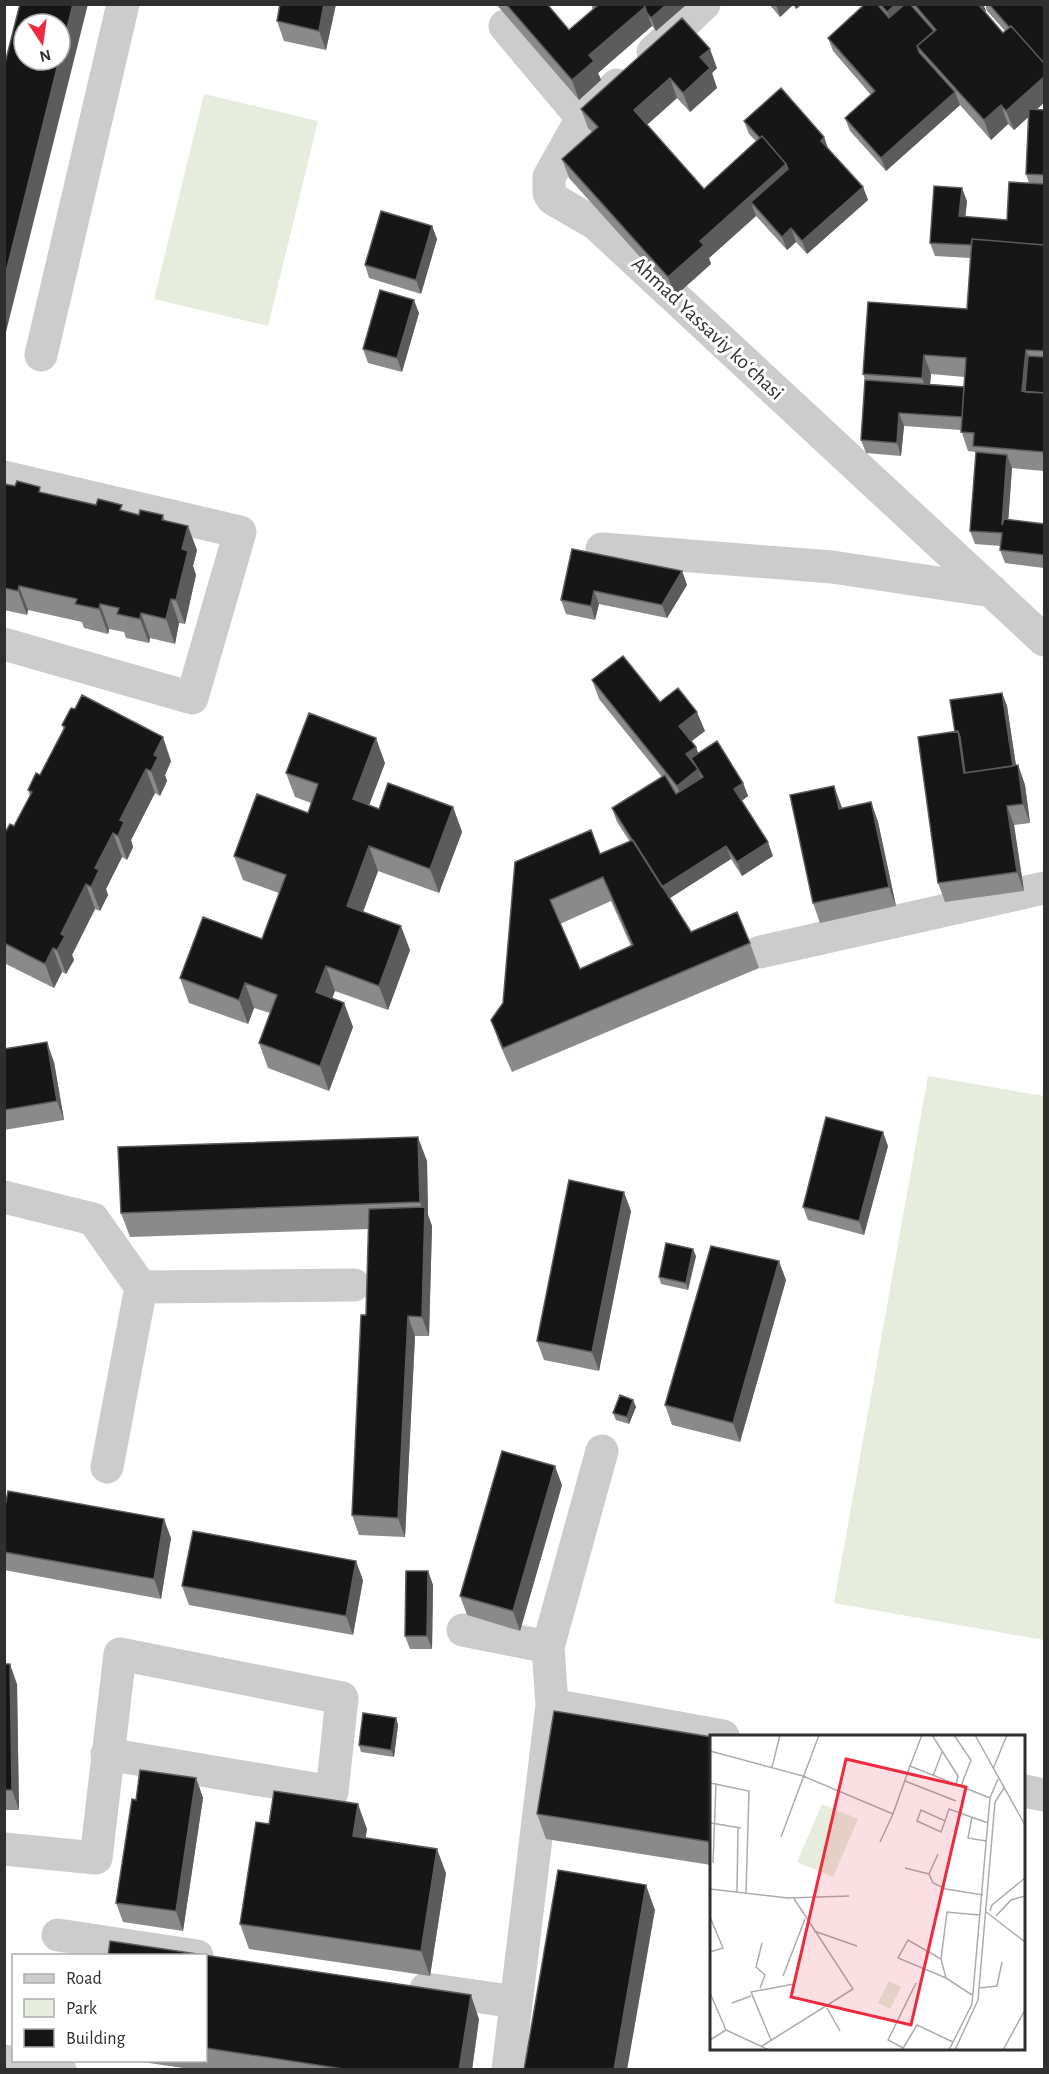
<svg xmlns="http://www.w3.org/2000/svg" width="1049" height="2074" font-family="'Alegreya Sans',sans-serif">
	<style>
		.green { fill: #e6eddd }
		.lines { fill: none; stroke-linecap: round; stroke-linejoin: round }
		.minor { stroke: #ccc; stroke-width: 33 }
		.wall { fill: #8a8a8a; fill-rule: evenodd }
		.shaded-wall { fill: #5c5c5c }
		.building { fill: #161616; stroke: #5c5c5c; stroke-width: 1.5; fill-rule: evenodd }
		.labels { text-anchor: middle; stroke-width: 6; stroke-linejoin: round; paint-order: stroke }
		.street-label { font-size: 21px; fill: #2f2f2f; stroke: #fff }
		.inset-road { fill: none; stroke: #acacac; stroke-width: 1.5 }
		.view { fill: #ee2a3e; fill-opacity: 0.15; stroke: #ee2a3e; stroke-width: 3 }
		.inset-edge { fill: none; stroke: #2f2f2f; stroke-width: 3 }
	</style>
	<rect width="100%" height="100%" fill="#fff"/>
	<!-- green -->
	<path class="green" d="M204,94L318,121L268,326L154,299Z
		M928,1076L1044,1096V1640L834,1603Z"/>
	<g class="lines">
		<!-- minor -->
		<path class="minor" d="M505,26L582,118
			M653,52L704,4
			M617,85L582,118L549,177V193L553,199L596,224L1044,640
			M41,355L123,4
			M4,477L240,532L192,698L4,644
			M602,549L832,567L992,591
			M760,952L1044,888
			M4,1197L93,1219L141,1287L107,1467
			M141,1287L354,1285
			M463,1630L548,1647
			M552,1705L548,1647L602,1451
			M1024,1791L1044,1795
			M4,1849L96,1858L120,1654L342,1698L332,1792L107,1754
			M58,1935L197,1956
			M426,1989L516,2002
			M4,2061L60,2070
			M508,2070L552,1705L723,1736"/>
	</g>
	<!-- wall -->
	<path class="wall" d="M280,4H336L326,50L284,41L277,21Z
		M496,4H547L569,30L593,10L591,4H687L656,31L652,26L598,73L601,80L579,100Z
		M769,4H802L796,9L793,5L780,17Z
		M865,4H983L986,11L985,12L1003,33L1005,31L987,11L985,4H1044L1037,109L1044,110V471L1012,468L1008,520L1044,524V568L1005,563L1000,550L1001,546L975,544L970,531L976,452L968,451L961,430L904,426L901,456L866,453L861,440L865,380L863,374L967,309L970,258L935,256L930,243L967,201L965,217L1007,220L1029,183L1026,174L1028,117L1014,130L1008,124L991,140L960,105L886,171L850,131L845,118L871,95L833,51L828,38ZM931,374L965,377L964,387L930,384Z
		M682,18L717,68L712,73L717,88L690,112L677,98L647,125L704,189L756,141L749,134L744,121L824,137L828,149L863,187L868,200L807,254L796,242L787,250L756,216L709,258L711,264L675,296L569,178L562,159L592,132L588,128L581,109Z
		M432,226L437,239L421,294L369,278L365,265Z
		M419,313L402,372L368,363L363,349Z
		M4,484L139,515H163L165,521L197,550L193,566L196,575L185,624L179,623L175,644L150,638L149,643L126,638L124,632L109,629L108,634L84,628L82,622L28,610L27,615L4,610Z
		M572,549L682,571L687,585L667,618L599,604L595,620L566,614L561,600Z
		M592,680L660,702L705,731L692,741L696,747L698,754L743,783L748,796L741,801L773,856L742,876L731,859L670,898L691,932L750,943L759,968L512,1072L500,1045L491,1020L503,1003L515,862L600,854L630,842L617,822L612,808L662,777L599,699ZM611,901L631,946L580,969L560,924Z
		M1002,693L1007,706L1016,766L1018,765L1025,785L1030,823L1014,825L1024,891L945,902L938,883L955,732Z
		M62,725L171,761L165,775L167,781L160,796L155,793L131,840L133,847L127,860L122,857L106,889L108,895L100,911L95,909L72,955L74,960L66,974L62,972L54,988L4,963V834L14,826L30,796L28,790L40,775L64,730Z
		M385,763L369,805L379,809L453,807L462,832L439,893L378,871L363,912L410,950L388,1010L335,991L332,998L344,1003L353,1027L329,1091L268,1068L259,1043L270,1013L254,1008L248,1024L189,1003L180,978L262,939L279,893L243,880L234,856L308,813L311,803L295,797L286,773Z
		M871,802L878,822L896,906L820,923L813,903L841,805L842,808Z
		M4,1049L54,1062L64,1120L4,1130Z
		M888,1146L864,1235L808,1220L803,1207Z
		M427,1161L428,1215L432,1226L429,1336H415L405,1537L359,1535L352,1515L366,1315L369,1229L130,1237L121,1213Z
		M631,1211L599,1371L544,1360L537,1341Z
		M696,1256L688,1290L661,1284L659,1277Z
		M786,1280L740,1442L672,1425L665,1405Z
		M633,1400L636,1407L629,1424L616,1420L613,1413Z
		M562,1485L520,1631L467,1615L460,1596Z
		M4,1511L171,1538L161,1599L4,1570Z
		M428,1571L433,1585L432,1649H410L405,1636Z
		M363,1580L353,1635L189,1605L182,1586Z
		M4,1664L17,1684L19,1810H4Z
		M396,1718L398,1725L394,1757L361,1752L359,1745Z
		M711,1737V1865L546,1839L537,1814Z
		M196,1778L203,1798L183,1931L123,1922L116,1903L136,1800Z
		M269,1824L367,1829L365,1838L446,1873L430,1976L249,1949L240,1924Z
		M206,1956L479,2019L472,2070H196L136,2061H206Z"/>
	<!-- shaded-wall -->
	<path class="shaded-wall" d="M73,4H88L4,340V280L59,60H60Z
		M324,4H336L326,50L319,31Z
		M667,4H687L656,31L651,18Z
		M776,4H793V5L780,17Z
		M795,4H802L796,9Z
		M896,4H909L894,32L887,12Z
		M974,4H983L986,11L979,17Z
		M645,7L652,26L598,73L601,80L579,100L572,80L589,55Z
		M710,49L717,68L712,73L717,88L690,112L683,93L700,57Z
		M1044,77V103L1014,130L1006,111Z
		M670,78L677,98L641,130L634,110Z
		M955,92L960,105L886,171L881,158Z
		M1001,105L1008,124L991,140L984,120Z
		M824,137L829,151L821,141Z
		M786,164L793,183L751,202L756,216L709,258L711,264L675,296L668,277L700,241Z
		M863,187L868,200L807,254L802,241Z
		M962,188L967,201L964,230L959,216Z
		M432,226L437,239L421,294L416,280Z
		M791,228L796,242L787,250L782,237Z
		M414,300L419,313L402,372L397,358Z
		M1026,350L1033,369L1024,397L1022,391Z
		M924,355L931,374L929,397L922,378Z
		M899,413L904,426L901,456L897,443Z
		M1007,455L1012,468L1007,539L1002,525Z
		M188,526L197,550L193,566L196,575L185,624L176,600L182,549Z
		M682,571L687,585L667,618L662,605Z
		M19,586L28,610L27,615L18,591Z
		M594,591L599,604L595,620L591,606Z
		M171,599L179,623L175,644L166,619Z
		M100,604L109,629L108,634L99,609Z
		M141,613L150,638L149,643L140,619Z
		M1002,693L1007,706L1019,785L1014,772Z
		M697,712L705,731L686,745L679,726Z
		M958,731L965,750L969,778L964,773Z
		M163,737L171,761L165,775L167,781L160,796L151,771L154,755Z
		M376,738L385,763L362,824L353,799Z
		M696,747L703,766L698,769L705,789L684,805L677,786L686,754Z
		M1018,765L1025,785L1030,823L1023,804Z
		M146,769L155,793L131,840L133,847L127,860L118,836L120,820Z
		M743,783L748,796L739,803L734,789Z
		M834,786L841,805L846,828L839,809Z
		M871,802L878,822L896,906L889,887Z
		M1007,806L1014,825L1024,891L1017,872Z
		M453,807L462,832L439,893L430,869Z
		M113,833L122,857L106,889L108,895L100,911L91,887L95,868Z
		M768,842L773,856L742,876L737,862Z
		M369,846L378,871L356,931L347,906Z
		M726,846L731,859L667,900L662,887Z
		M86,884L95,909L72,955L74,960L66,974L57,950L61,934Z
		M401,926L410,950L388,1010L379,986Z
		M53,948L62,972L54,988L45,964Z
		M326,966L335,991L325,1017L316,992Z
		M245,983L254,1008L248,1024L239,1000Z
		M344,1003L353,1027L329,1091L320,1066Z
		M47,1042L54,1062L64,1120L57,1101Z
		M883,1132L888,1146L864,1235L859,1221Z
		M418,1137L427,1161L428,1215L432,1226L429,1336L422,1317L425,1216L420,1202Z
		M624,1192L631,1211L599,1371L592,1352Z
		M693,1249L696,1256L688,1290L686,1283Z
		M779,1261L786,1280L740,1442L733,1423Z
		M408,1316L415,1336L405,1537L398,1518Z
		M633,1400L636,1407L629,1424L627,1417Z
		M555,1466L562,1485L520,1631L513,1611Z
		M164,1519L171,1538L161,1599L154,1579Z
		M356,1561L363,1580L353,1635L346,1616Z
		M428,1571L433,1585L432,1649L427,1636Z
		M10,1664L17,1684L19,1810L12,1790Z
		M396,1718L398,1725L394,1757L391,1750Z
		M196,1778L203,1798L183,1931L176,1911Z
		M358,1804L367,1829L362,1861L353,1836Z
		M437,1849L446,1873L430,1976L421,1951Z
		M646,1885L655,1910L627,2070H614Z
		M471,1995L479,2019L472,2070H459Z"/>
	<!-- building -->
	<path class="building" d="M20,4H73L60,57V24H24V60H59L4,280V67Z
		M280,4H324L319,31L277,21Z
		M506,4H547L569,30L597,6L595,4H643L645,7L589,55L594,61L572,80Z
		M643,4H667L651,18L647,13L645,7Z
		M865,4H877L889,18L905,4H910L934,31L917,46L919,52L955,92L881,158L845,118L875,91L828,38Z
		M880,4H896L887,12Z
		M914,4H978L1003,33L1011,26L1044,63V77L1006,111L1001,105L984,120L917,46L936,30Z
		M989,4H1044V63L1011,26L1009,27Z
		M682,18L710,49L700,57L710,68L683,93L670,78L634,110L704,189L762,136L786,164L700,241L704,245L668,277L562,159L598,127L581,109Z
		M781,88L824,137L821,141L863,187L802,241L791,228L782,237L751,202L788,169L786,164L762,136L760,138L744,121Z
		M1029,109L1044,110V175L1026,174Z
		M1009,182L1044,184V245L972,239L971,245L930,243L934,186L962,188L959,216L1007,220Z
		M381,211L432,226L416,280L365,265Z
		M972,239L1044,245V351L1026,350L1022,391L1044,393V452L973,446L974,433L961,432L966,358L924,355L922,378L863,374L868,302L967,309Z
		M380,290L414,300L397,358L363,349Z
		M1028,356L1044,357V393L1025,392Z
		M865,380L964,387L962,417L899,413L897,443L861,440Z
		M976,452L1007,455L1002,525L1004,519L1044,524V555L1000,550L1002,533L970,531Z
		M17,481L40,487L39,492L96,505L98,499L122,505L120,510L139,515L140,510L163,515L162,520L188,526L182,549L188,551L176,600L171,599L166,619L141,613L140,619L117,614L119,608L100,604L99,609L75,604L77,599L19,586L18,591L4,588V484L15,486Z
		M572,549L682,571L662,605L594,591L591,606L561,600Z
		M623,656L660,702L678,688L697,712L679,726L696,747L686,754L698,769L677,786L592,680Z
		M1002,693L1013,766L965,773L960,737L958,731L955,732L950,700Z
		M82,695L163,737L154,755L158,757L151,771L146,769L120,820L124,822L118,836L113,833L95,868L99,870L91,887L86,884L61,934L65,936L57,950L53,948L45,964L4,943V844L5,842H4V834L10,824L14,826L32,792L28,790L36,773L40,775L65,727L62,725L71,708L75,709Z
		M309,713L376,738L353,799L379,809L388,783L453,807L430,869L369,846L347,906L401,926L379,986L326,966L316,992L344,1003L320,1066L259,1043L277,995L245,983L239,1000L180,978L203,917L262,939L286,875L234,856L257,794L308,813L318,784L286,773Z
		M958,731L964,773L1018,765L1023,804L1007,806L1017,872L938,883L918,737Z
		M717,741L743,783L734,789L768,842L737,862L726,846L662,887L612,808L665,775L676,794L703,777L691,758Z
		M834,786L839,809L871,802L889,887L813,903L790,795Z
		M591,830L600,854L633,840L691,932L737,912L750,943L503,1048L491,1020L503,1003L515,862ZM603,877L633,945L580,969L550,900Z
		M47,1042L57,1101L4,1110V1049Z
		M826,1117L883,1132L859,1221L803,1207Z
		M418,1137L420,1202L121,1213L118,1147Z
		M569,1180L624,1192L592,1352L537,1341Z
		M425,1207L422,1317L408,1316L398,1518L352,1515L361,1315H366L369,1209Z
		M666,1243L693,1249L686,1283L659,1277Z
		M711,1246L779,1261L733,1423L665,1405Z
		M620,1395L633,1400L627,1417L613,1413Z
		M502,1451L555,1466L513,1611L460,1596Z
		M8,1491L164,1519L154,1579L4,1552V1511Z
		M193,1531L356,1561L346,1616L182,1586Z
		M406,1571H428L427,1636H405Z
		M4,1664H10L12,1790H4Z
		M554,1711L711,1737V1842L537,1814Z
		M363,1713L396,1718L391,1750L359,1745Z
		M140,1770L196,1778L176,1911L116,1903L132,1799L136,1800Z
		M274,1791L358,1804L353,1836L437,1849L421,1951L240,1924L256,1822L269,1824Z
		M558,1870L646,1885L614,2070H524Z
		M110,1941L471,1995L459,2070H350L206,2048V1956H108Z"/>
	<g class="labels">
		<!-- street labels -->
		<g class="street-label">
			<text transform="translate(708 328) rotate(43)" y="7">Ahmad Yassaviy koʻchasi</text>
		</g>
	</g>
	<!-- overview -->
	<g transform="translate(710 1735)">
		<rect width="315" height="315" fill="#fff"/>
		<path d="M112,69L148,84L123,142L87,127ZM179,246L191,252L180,274L168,268Z" fill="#e6eddd"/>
		<path class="inset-road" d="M222,0L248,41L246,50M244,0L261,25L251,51M265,0L315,90M0,16L93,41L183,79L200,31L280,63M200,31L212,0M62,32L70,0M283,34L297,0M223,41L232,17M195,46L246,66M0,48L39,56L36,158M262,82L258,103L276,106M235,86L231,97L207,86L211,75L235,86L239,74L278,88M1,88L31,93M71,102L109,0M170,107L183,79M228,119L219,139L223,148L236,154L273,160M3,128L6,48M195,133L219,139M0,154L78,163L139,161M27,157L28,92M275,176L315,207M280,176L282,170L315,143M286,181L301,165L315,161M0,182L13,213L0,217M104,196L147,211M231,224L198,205L188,223L236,243M73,241L95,184M50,253L55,240L46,232L52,208M269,253L287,251L292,227M0,258L16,295L59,315M262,260L236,243L231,224L237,177L269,180M22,268L41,261M117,273L130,296M0,305L16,295M61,305L41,257L84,249M52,311L143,254L83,162M193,313L178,305L206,248M192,315L207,290L243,307M239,315L262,269L280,63L288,44M245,315L268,265L285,67L294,53M293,315L315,275"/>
		<path class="view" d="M136,24L256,52L201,290L81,262Z"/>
		<rect width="315" height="315" class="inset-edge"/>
	</g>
	<!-- border -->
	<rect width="1049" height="2074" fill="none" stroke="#2f2f2f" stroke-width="12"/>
	<!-- legend -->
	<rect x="12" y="1954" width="195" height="108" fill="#ffffff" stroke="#acacac" stroke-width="1.5"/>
	<rect x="24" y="1974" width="30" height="9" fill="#cccccc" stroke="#acacac" stroke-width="1.5"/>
	<text x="66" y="1984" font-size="18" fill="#2f2f2f">Road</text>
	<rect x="24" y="1999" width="30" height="18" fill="#e6eddd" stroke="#acacac" stroke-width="1.5"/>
	<text x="66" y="2014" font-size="18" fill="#2f2f2f">Park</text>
	<rect x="24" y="2029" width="30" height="18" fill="#161616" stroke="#acacac" stroke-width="1.5"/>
	<text x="66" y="2044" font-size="18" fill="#2f2f2f">Building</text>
	<!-- north arrow -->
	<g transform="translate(42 42) rotate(167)"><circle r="28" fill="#ffffff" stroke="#acacac" stroke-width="1.5"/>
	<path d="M0-4.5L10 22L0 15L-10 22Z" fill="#ee2a3e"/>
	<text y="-9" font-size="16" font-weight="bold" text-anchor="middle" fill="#2f2f2f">N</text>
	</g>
</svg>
